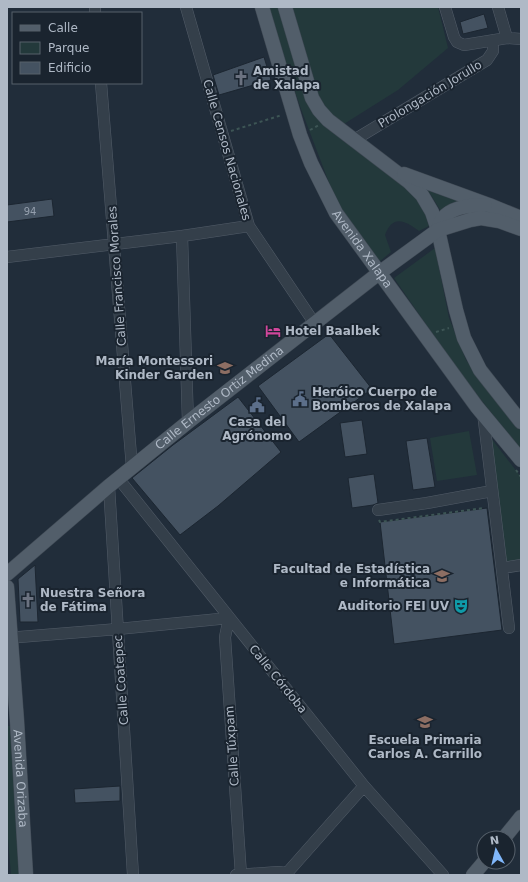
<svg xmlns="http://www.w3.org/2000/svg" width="528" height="882" font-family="'DejaVu Sans',sans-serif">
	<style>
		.green { fill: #23393b }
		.building { fill: #445261; stroke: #1c2631 }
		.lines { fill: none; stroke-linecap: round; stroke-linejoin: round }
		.minor-casing { stroke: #525c68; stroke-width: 12 }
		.major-casing { stroke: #3e4853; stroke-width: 15 }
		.path { stroke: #3d5555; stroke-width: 2; stroke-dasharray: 3 3; stroke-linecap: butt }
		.minor { stroke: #343f4a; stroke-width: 11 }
		.major { stroke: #525e6a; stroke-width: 14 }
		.labels { text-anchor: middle; stroke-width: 4; stroke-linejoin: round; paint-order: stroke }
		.number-label { font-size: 10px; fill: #949fad }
		.poi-label { font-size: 12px; font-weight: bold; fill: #afb9c6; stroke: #1a242f; text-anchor: start }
		.street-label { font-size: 12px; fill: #afb9c6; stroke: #1a242f }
	</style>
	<rect width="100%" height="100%" fill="#212d3a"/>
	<!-- green -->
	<path class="green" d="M266,7H281L310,104L321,123L337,136L377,160L411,190L423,206L429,226L419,231C405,221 393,214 385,235L391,252L379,262L356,232L336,201L301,109Z
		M287,7H438L448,48L398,90L336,129L321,113Z
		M416,178L466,198L442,213L429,192Z
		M435,248L449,318L466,360L521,431V451L454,365L394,278Z
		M469,431L477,475L437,481L430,438Z
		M491,438L521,477V561L506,562Z
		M7,726H13L22,875H11L7,827Z"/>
	<!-- building -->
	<path class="building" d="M484,14L488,28L463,34L460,22Z
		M264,57L271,80L219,95L213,75Z
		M52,199L54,216L7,222V205Z
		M329,334L372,389L299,442L258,386Z
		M238,397L281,452L218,506L180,535L132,478L173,445Z
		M362,420L367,454L345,457L340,423Z
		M427,438L435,487L413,490L406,441Z
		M374,474L378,503L373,505L352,508L348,478Z
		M487,508L502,630L394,644L380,522Z
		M35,565L38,622H20L18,579Z
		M120,786V801L75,803L74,789Z"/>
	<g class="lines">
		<!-- minor casing -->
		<g class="minor-casing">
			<path id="minor" d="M95,7V13
				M186,7L249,226L315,324
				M445,7L454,37L457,42L464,45L507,38L521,39
				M498,7L507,38
				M101,83L132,468
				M354,140L487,60L493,51V40
				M182,236L188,422
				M7,257L182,236L249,226
				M483,413L509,628
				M118,478L364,786L443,875
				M109,486L133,875
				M378,510L427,503L492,491
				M502,568L521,565
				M7,638L118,629L229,618L225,637L241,875
				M287,873L364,786
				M236,875L278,872L287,873L288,875"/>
		</g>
		<!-- major casing -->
		<g class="major-casing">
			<g id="major">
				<path id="s1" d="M262,7L300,135L311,163L336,213L477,407L521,460"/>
				<path d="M285,7L312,98L319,110L328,120L409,182L422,195L432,212L438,230L456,310L464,338L480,370L521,422"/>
				<path d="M404,174L489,205L521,218"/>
				<path d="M438,230C439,226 440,221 443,218C452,207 471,205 485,205"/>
				<path id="s2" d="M7,574L109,486L188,422L379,273L438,230L470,220L481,218L499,221L521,229"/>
				<path id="s3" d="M7,587L17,721L26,875"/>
				<path d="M504,838L521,817"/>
				<path d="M473,875L484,862"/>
			</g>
		</g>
		<!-- path -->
		<path class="path" d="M310,130L319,125
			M231,131L282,115
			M436,332L449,328
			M516,470L521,477
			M379,520L380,522L484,508"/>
		<!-- minor -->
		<use href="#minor" class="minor"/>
		<!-- major -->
		<use href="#major" class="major"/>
	</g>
	<!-- icons -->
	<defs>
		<g id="church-bare" transform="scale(1.2)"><path d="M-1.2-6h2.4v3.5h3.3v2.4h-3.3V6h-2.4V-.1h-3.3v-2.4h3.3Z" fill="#6b7280" stroke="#1a242f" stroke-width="2.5" paint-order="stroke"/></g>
		<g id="hotel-bare" transform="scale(1.2)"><path d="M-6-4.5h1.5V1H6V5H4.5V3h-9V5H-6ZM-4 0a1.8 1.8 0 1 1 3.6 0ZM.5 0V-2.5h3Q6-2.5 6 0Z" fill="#d1479c" stroke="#1a242f" stroke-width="2.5" paint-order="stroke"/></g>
		<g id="school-bare" transform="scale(1.2)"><path d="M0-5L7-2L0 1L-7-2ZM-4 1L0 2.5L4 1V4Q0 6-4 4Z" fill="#8d6e63" stroke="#1a242f" stroke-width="2.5" paint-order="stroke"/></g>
		<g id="civic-bare" transform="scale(1.2)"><path d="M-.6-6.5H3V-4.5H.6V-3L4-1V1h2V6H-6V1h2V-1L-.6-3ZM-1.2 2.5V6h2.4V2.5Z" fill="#5c6f8a" stroke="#1a242f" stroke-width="2.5" paint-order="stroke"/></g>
		<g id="university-bare" transform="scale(1.2)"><path d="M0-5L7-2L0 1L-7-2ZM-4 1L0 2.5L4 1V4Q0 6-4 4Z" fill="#8d6e63" stroke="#1a242f" stroke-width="2.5" paint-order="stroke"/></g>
		<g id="theatre-bare" transform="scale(1.2)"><path d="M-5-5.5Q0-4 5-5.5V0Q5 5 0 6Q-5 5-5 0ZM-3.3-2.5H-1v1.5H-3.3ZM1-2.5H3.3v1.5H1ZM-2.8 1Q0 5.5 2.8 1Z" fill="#0f9aa8" stroke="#1a242f" stroke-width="2.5" paint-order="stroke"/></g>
	</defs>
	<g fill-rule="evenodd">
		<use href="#church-bare" x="241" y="78"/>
		<use href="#hotel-bare" x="273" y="331"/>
		<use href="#school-bare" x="225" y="368"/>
		<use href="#civic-bare" x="300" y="399"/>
		<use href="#civic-bare" x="257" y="405"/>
		<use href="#university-bare" x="442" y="576"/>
		<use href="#church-bare" x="28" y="600"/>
		<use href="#theatre-bare" x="461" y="606"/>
		<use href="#school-bare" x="425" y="722"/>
	</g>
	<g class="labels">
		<!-- number labels -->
		<g class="number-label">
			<text x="30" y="215">94</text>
		</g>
		<!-- poi labels -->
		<g class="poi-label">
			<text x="253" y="75">Amistad<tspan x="253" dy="14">de Xalapa</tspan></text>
			<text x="285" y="335">Hotel Baalbek</text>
			<text x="213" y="365" text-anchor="end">María Montessori<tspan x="213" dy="14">Kinder Garden</tspan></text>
			<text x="312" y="396">Heróico Cuerpo de<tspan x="312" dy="14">Bomberos de Xalapa</tspan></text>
			<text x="257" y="426" text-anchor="middle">Casa del<tspan x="257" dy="14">Agrónomo</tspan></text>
			<text x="430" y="573" text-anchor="end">Facultad de Estadística<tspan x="430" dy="14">e Informática</tspan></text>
			<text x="40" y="597">Nuestra Señora<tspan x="40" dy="14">de Fátima</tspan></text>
			<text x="449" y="610" text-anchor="end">Auditorio FEI UV</text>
			<text x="425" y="744" text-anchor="middle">Escuela Primaria<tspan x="425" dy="14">Carlos A. Carrillo</tspan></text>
		</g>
		<!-- street labels -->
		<g class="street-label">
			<text transform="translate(430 94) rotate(-31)" y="4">Prolongación Jorullo</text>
			<text transform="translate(227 150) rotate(74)" y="4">Calle Censos Nacionales</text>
			<text dy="4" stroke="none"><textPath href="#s1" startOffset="264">Avenida Xalapa</textPath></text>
			<text transform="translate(117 276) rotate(-94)" y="4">Calle Francisco Morales</text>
			<text dy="4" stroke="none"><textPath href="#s2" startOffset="276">Calle Ernesto Ortiz Medina</textPath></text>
			<text transform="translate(278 679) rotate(51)" y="4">Calle Córdoba</text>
			<text transform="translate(121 680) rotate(-94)" y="4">Calle Coatepec</text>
			<text transform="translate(232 746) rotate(-94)" y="4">Calle Túxpam</text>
			<text dy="4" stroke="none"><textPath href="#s3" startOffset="192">Avenida Orizaba</textPath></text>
		</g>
	</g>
	<!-- border -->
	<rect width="528" height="882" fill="none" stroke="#afb9c6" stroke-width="16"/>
	<!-- legend -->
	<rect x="12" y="12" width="130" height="72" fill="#1a242f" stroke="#56606b"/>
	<rect x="20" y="25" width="20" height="6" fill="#525e6a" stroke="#56606b"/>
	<text x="48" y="32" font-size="12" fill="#afb9c6">Calle</text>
	<rect x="20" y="42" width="20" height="12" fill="#23393b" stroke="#56606b"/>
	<text x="48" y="52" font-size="12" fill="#afb9c6">Parque</text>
	<rect x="20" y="62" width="20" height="12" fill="#445261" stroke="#56606b"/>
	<text x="48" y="72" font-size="12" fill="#afb9c6">Edificio</text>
	<!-- north arrow -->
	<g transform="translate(496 850) rotate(352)"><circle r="19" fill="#1a242f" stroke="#56606b"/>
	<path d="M0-3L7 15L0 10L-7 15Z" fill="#80b7fa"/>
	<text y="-6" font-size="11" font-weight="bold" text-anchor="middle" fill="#afb9c6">N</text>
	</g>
</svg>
